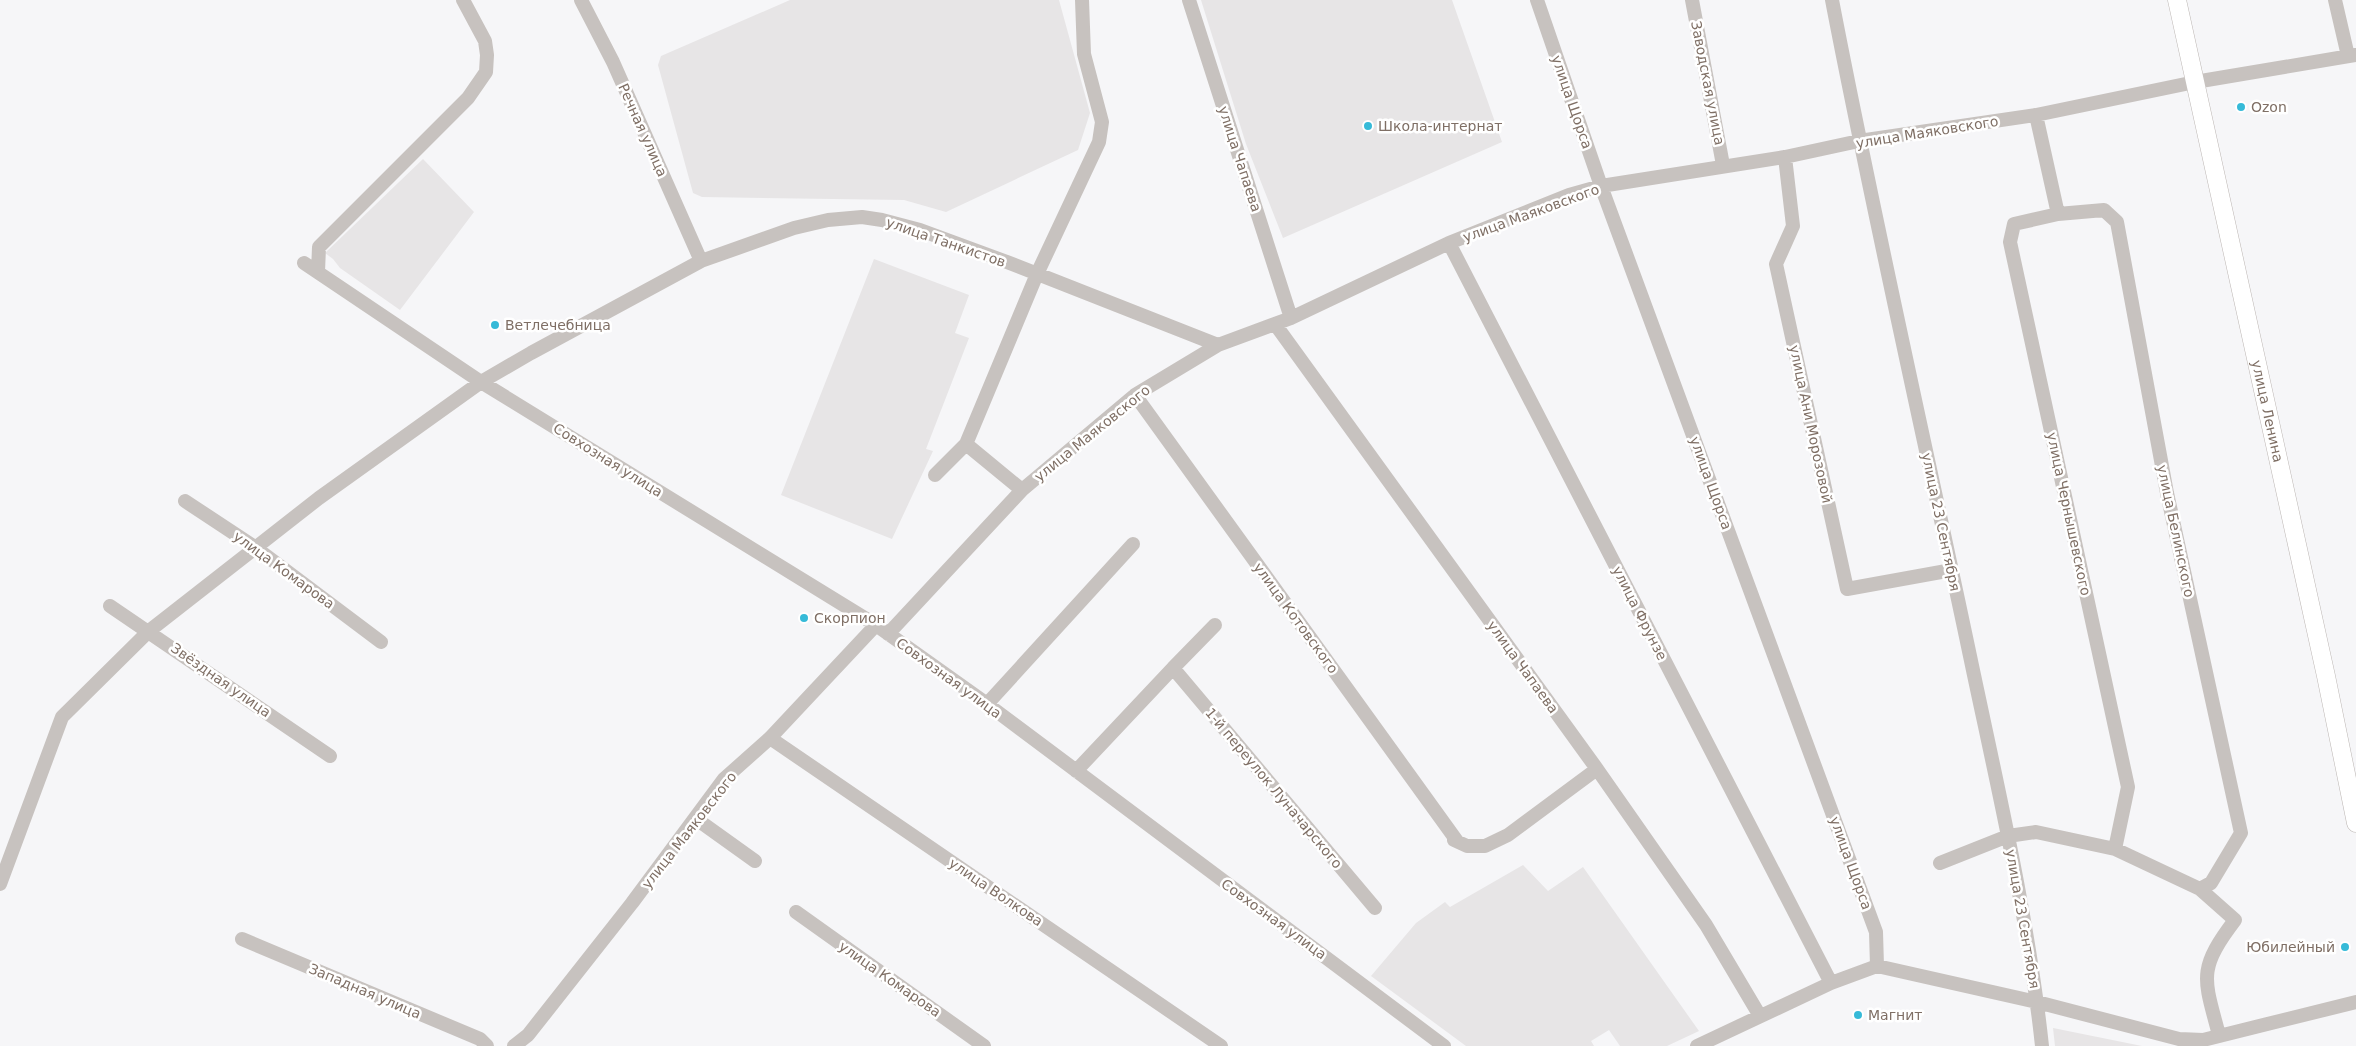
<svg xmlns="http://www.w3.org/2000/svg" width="2356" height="1046" font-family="'DejaVu Sans',sans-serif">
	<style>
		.built { fill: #e7e5e6 }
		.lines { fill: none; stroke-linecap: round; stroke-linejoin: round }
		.major-casing { stroke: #bcb6b3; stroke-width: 19 }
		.minor { stroke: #c7c2bf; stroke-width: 14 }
		.major { stroke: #fff; stroke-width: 18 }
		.poi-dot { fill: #36bad8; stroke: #fff; stroke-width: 2 }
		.labels { text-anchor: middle; stroke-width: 5; stroke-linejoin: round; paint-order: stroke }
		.street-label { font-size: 14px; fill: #7f6f65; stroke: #fff }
		.poi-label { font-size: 14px; fill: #7f6f65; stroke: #fff; text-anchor: start }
	</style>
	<rect width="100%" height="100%" fill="#f6f6f8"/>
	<!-- built -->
	<path class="built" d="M790,0H1059L1090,113L1078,150L946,212L904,200L702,197L693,193L658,65L661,56Z
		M1201,0H1452L1502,142L1283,238L1246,144Z
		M423,159L474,212L400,310L340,268L333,259L325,253Z
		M874,259L969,295L955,333L969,338L926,449L933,451L892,539L781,495Z
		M1523,865L1548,891L1583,867L1699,1031L1667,1046H1620L1609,1030L1591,1041L1594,1046H1466L1371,976L1416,923L1445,902L1450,907Z
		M2053,1028L2142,1046H2055Z"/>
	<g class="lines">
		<!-- major casing -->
		<g class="major-casing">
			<g id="major">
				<path id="s1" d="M2177,0L2326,676L2356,823"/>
			</g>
		</g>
		<!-- minor -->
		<path class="minor" d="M581,0L613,62L701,261
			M1189,0L1291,318
			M1537,0L1601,186L1876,932L1877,966
			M1692,0L1723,165
			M1832,0C1874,219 1924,437 1970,656C1997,785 2028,915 2042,1046
			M2335,0L2348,56
			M2036,115L2058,214
			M1785,157L1793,226L1776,264L1847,589L1952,570
			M1449,243L1831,983
			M304,263L481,382L876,625L987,704L1444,1046
			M318,272L319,247L468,98L486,72L487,55L485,41L463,0
			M1275,324L1597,769L1706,925L1760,1016
			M1135,395L1457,841
			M935,475L966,444
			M1022,490L966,444L1037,274L1099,142L1102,122L1084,54L1082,0
			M185,501L256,548L381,642
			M110,606L330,756
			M888,634L1022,490L1135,395L1218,345L1291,318L1449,243L1569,195L1601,186L1785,157L1859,141L2036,115L2195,82L2356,55
			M1173,668L1215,625
			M987,704L1133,544
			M770,738L1221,1046
			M1076,771L1173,668L1375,908
			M695,818L755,861
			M1454,840L1467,846H1485L1508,835L1597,769
			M2115,849L2128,787L2010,242L2014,224L2058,214L2104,210L2117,222L2167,493L2241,833L2211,883L2200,889
			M1940,863L2008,836L2036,832L2115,849L2200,889L2235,920C2197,970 2204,978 2219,1035
			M0,884L62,717L149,631L319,498L481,382L531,353L701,261L794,228L828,220L862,217L882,220L920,230L1007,262L1218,345
			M796,912L984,1046
			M242,939L480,1039L487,1046
			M1877,966L2037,1002L2179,1039L2203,1040L2356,1002
			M514,1046L528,1035L632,903L724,779L770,738L876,625
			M1697,1046L1831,983L1877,966"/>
		<!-- major -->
		<use href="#major" class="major"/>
	</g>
	<!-- markers -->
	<g class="poi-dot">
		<circle cx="2241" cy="107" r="5"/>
		<circle cx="1368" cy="126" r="5"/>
		<circle cx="495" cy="325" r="5"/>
		<circle cx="804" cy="618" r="5"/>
		<circle cx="2345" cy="947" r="5"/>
		<circle cx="1858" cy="1015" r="5"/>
	</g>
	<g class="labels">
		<!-- street labels -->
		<g class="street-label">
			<text transform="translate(1708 83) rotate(79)" y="5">Заводская улица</text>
			<text transform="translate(1572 102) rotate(71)" y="5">улица Щорса</text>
			<text transform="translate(643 130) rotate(66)" y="5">Речная улица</text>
			<text transform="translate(1927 132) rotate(-9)" y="5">улица Маяковского</text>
			<text transform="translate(1240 159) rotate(72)" y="5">улица Чапаева</text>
			<text transform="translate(1531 213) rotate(-20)" y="5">улица Маяковского</text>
			<text transform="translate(946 242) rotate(19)" y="5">улица Танкистов</text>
			<text dy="5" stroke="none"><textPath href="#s1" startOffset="421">улица Ленина</textPath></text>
			<text transform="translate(1811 424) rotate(78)" y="5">улица Ани Морозовой</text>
			<text transform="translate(1092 433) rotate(-39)" y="5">улица Маяковского</text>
			<text transform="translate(608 460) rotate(32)" y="5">Совхозная улица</text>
			<text transform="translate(1711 483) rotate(70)" y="5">улица Щорса</text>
			<text transform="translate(2069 514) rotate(78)" y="5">улица Чернышевского</text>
			<text transform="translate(1941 522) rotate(78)" y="5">улица 23 Сентября</text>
			<text transform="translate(2176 531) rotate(78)" y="5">улица Белинского</text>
			<text transform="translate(284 570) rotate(36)" y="5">улица Комарова</text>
			<text transform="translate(1640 613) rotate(63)" y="5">улица Фрунзе</text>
			<text transform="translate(1296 618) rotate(54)" y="5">улица Котовского</text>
			<text transform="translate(1523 667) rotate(54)" y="5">улица Чапаева</text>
			<text transform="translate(949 678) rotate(36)" y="5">Совхозная улица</text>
			<text transform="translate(221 680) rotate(35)" y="5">Звёздная улица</text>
			<text transform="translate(1274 788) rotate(50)" y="5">1-й переулок Луначарского</text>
			<text transform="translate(689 830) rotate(-52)" y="5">улица Маяковского</text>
			<text transform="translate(1851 863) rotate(70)" y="5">улица Щорса</text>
			<text transform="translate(996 892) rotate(34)" y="5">улица Волкова</text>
			<text transform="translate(1274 919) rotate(36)" y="5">Совхозная улица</text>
			<text transform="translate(2023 919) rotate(80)" y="5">улица 23 Сентября</text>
			<text transform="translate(890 979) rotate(35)" y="5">улица Комарова</text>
			<text transform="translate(365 991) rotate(23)" y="5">Западная улица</text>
		</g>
		<!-- poi labels -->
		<g class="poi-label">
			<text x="2251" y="112">Ozon</text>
			<text x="1378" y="131">Школа-интернат</text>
			<text x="505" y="330">Ветлечебница</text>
			<text x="814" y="623">Скорпион</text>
			<text x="2335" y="952" text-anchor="end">Юбилейный</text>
			<text x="1868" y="1020">Магнит</text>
		</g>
	</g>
</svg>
